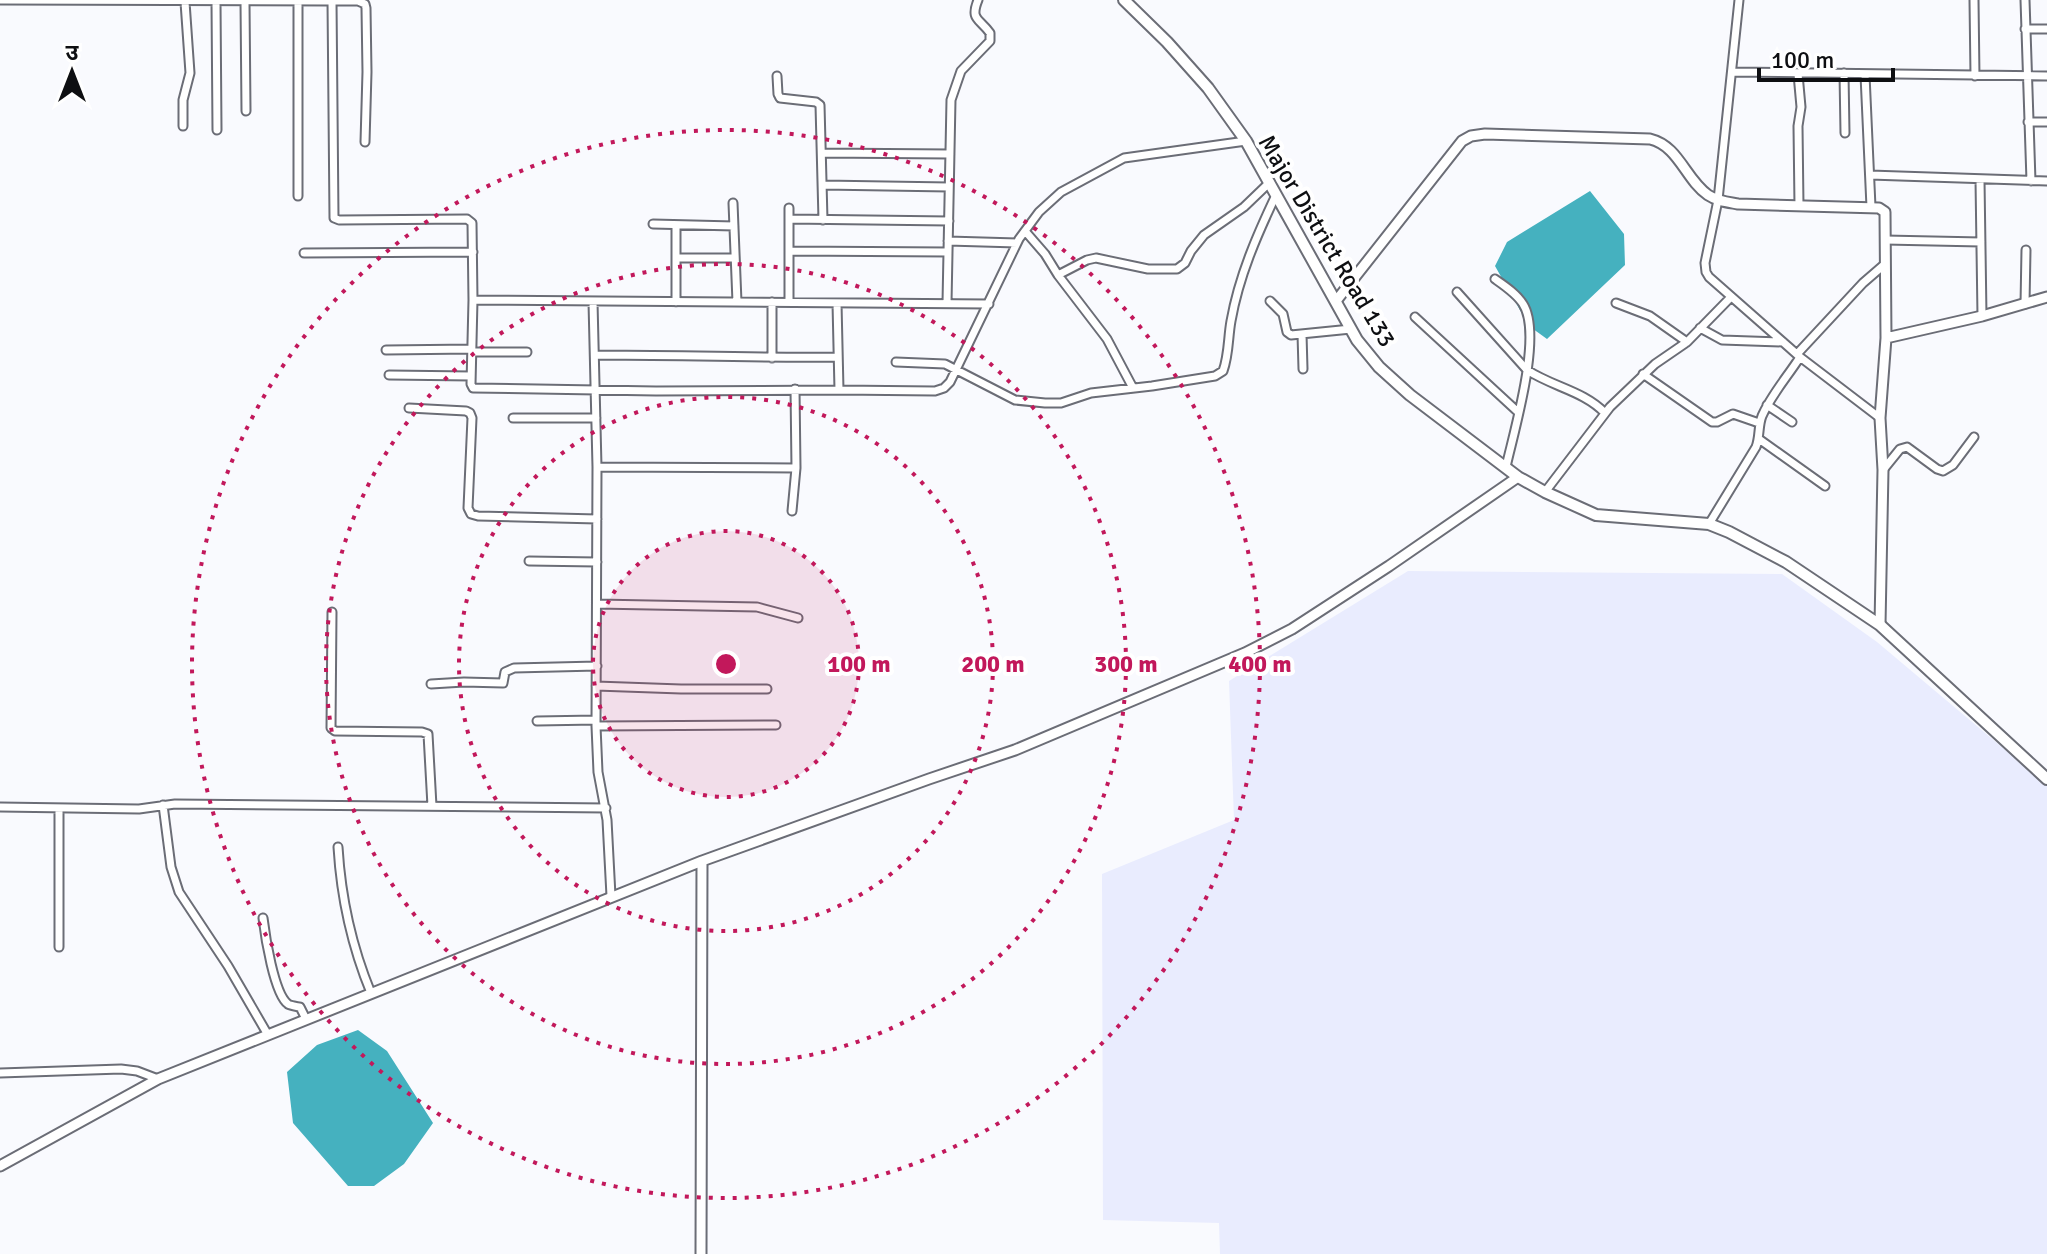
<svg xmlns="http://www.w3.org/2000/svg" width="2047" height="1254" font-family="Signika,'Noto Sans Devanagari',sans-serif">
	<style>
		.built { fill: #e9ecfe }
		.water { fill: #45b1bf }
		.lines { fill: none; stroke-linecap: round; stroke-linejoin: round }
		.minor-casing { stroke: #6b6d76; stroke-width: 11 }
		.tertiary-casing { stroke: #6b6d76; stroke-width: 13 }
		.secondary-casing { stroke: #6b6d76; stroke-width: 14 }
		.minor { stroke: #fff; stroke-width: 7 }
		.tertiary { stroke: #fff; stroke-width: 9 }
		.secondary { stroke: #fff; stroke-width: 10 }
		.ring { fill: none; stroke: #c2185b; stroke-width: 4; stroke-dasharray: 4 8 }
		.labels { text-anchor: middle; stroke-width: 8; stroke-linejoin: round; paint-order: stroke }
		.street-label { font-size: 24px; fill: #0e0f12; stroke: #fff }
		.centre { fill: #c2185b; stroke: #fff; stroke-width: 4 }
		.ring-label { font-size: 24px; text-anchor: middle; font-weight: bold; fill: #c2185b; stroke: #fff; stroke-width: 8; stroke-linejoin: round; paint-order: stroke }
	</style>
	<rect width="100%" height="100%" fill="#f9fafe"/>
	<!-- built -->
	<path class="built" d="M1408,571L1782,574L1877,642L2047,785V1254H1220L1219,1223L1103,1220L1102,874L1234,820L1229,681Z"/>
	<!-- water -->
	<path class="water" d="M1590,191L1624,234L1625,265L1547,339L1529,326L1495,266L1507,242Z
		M358,1030L387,1051L433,1123L404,1164L374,1186H348L293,1123L287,1072L317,1045Z"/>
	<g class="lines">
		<!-- minor casing -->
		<g class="minor-casing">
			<path id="minor" d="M0,0L332,1L334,218L339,220L467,219L472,223L473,300L471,384L473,388L656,391L839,390L837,303
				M1739,0L1718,200L1705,263L1706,272L1709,277L1800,357L1880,418
				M1974,0L1975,76
				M2025,0L2031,181
				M332,1H358L365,4L366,8L367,72L365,142
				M216,2L217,130
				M245,2L246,111
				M2025,29H2047
				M1732,72L2047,76
				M1844,73L1845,133
				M1798,74L1801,107L1798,126L1799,206
				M1865,75L1871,207
				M777,76L778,94L780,98L816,102L820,105L823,220
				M2028,122H2047
				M183,126V100L190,73L185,2
				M822,153L950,154
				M1870,175L2047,181
				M1980,180L1982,316
				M823,185L949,187
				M298,196V2
				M733,203L737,302
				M789,208V302
				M789,219L949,221
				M653,224L734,226
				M676,225V302
				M1025,231L1045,254L1058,275L1107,339L1133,388
				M1885,240L1981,242
				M948,241L1017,243
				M789,251L948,252
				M304,253L473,252
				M677,258H735
				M1058,275L1087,260L1096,258L1148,269H1177L1185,263L1191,251L1204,235L1244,207L1270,182
				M1495,279C1505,286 1517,294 1523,304C1543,335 1514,431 1506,467
				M1457,292L1527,370C1553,387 1584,391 1605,413
				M473,300L989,304
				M1270,301L1283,314L1287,332L1291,335L1351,329
				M593,302L597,467L596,726L598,772L607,820L611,896
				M772,302V358
				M947,303L951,100L961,71L990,41V33C979,18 970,20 978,0
				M1616,303L1650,316L1687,342L1731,297
				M2025,304L2026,250
				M1415,317L1518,412
				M1700,328L1722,340L1783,342
				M1302,334L1303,369
				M386,350L472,349
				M472,352H527
				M1797,354L1863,283L1885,264
				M595,355C676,355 757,358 838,357
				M896,362L945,364L1015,400L1045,403H1061L1091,393L1152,386L1215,376L1223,371C1229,355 1228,337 1231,321C1239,276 1257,235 1276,195
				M1643,374L1712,422H1717L1733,414L1759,423
				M389,375L471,376
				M839,390L935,391L944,388L950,382L1019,239L1039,212L1061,192L1124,158L1246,141
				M1767,405L1792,422
				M409,408L466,411L470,413L472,418L468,508L471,514L478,516L597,519
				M513,418H596
				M1759,439L1825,486
				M597,467L796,468
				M1883,470L1900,449L1907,447L1937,469L1943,471L1953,465L1974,437
				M1545,492L1610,407L1655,364L1687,342
				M792,511L796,468L795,389
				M1709,524L1756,447C1760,437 1758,426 1762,416C1771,395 1788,376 1800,357
				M529,561L597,562
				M597,604L757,607L798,618
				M332,612L331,728L335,731L422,732L428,734L432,806
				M431,684L464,682L503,683L505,672L514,668L597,666
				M596,686L681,689H767
				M537,721L596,720
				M596,726L776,725
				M163,805L171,867L179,892L228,966L268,1035
				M0,807L139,809L175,804L606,808
				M338,847C341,897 352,947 371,993
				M263,918C265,935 274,994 288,1004C289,1005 298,1007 300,1007L306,1019
				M59,947V808
				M0,1073L121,1069L137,1071L158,1079"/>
		</g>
		<!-- tertiary casing -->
		<g class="tertiary-casing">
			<path id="tertiary" d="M1336,301L1462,141L1471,136L1485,134L1650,139C1679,146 1685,179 1708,195C1717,201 1727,202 1738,204L1879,208L1885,212L1886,338L1880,418L1883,470L1880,625
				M1886,338L1982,316L2047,297
				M0,1166L158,1079L702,861L929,779L1015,750L1245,653L1292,629L1389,566L1518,477
				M701,1254L702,861"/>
		</g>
		<!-- secondary casing -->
		<g class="secondary-casing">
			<path id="secondary" d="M1124,0L1167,42L1208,88L1246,141L1357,340L1379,367L1410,395L1518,477L1545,492L1596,515L1709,524L1729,532L1786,562L1880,625L2047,779"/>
		</g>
		<!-- minor -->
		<use href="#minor" class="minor"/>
		<!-- tertiary -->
		<use href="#tertiary" class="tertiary"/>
		<!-- secondary -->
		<use href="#secondary" class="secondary"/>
	</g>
	<!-- distance rings -->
	<circle cx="726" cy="664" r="133" fill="#c2185b" fill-opacity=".12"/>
	<g class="ring">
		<circle cx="726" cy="664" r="133"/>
		<circle cx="726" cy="664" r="267"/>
		<circle cx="726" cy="664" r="400"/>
		<circle cx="726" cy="664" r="534"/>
	</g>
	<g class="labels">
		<!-- street labels -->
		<g class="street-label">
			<text transform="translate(1327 241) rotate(59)" y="8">Major District Road 133</text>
		</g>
	</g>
	<circle cx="726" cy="664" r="12" class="centre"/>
	<g class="ring-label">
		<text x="859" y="672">100 m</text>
		<text x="993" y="672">200 m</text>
		<text x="1126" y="672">300 m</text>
		<text x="1260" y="672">400 m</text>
	</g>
	<!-- north arrow -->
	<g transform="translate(72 72)" stroke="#ffffff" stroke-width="6" paint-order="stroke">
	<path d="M0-6L14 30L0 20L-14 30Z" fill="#0e0f12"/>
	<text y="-12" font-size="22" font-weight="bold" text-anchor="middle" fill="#0e0f12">उ</text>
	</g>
	<!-- scale -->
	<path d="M1759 68v12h134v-12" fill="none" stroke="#0e0f12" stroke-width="4"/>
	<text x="1771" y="68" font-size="24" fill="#0e0f12" stroke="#ffffff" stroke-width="6" paint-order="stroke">100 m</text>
</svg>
